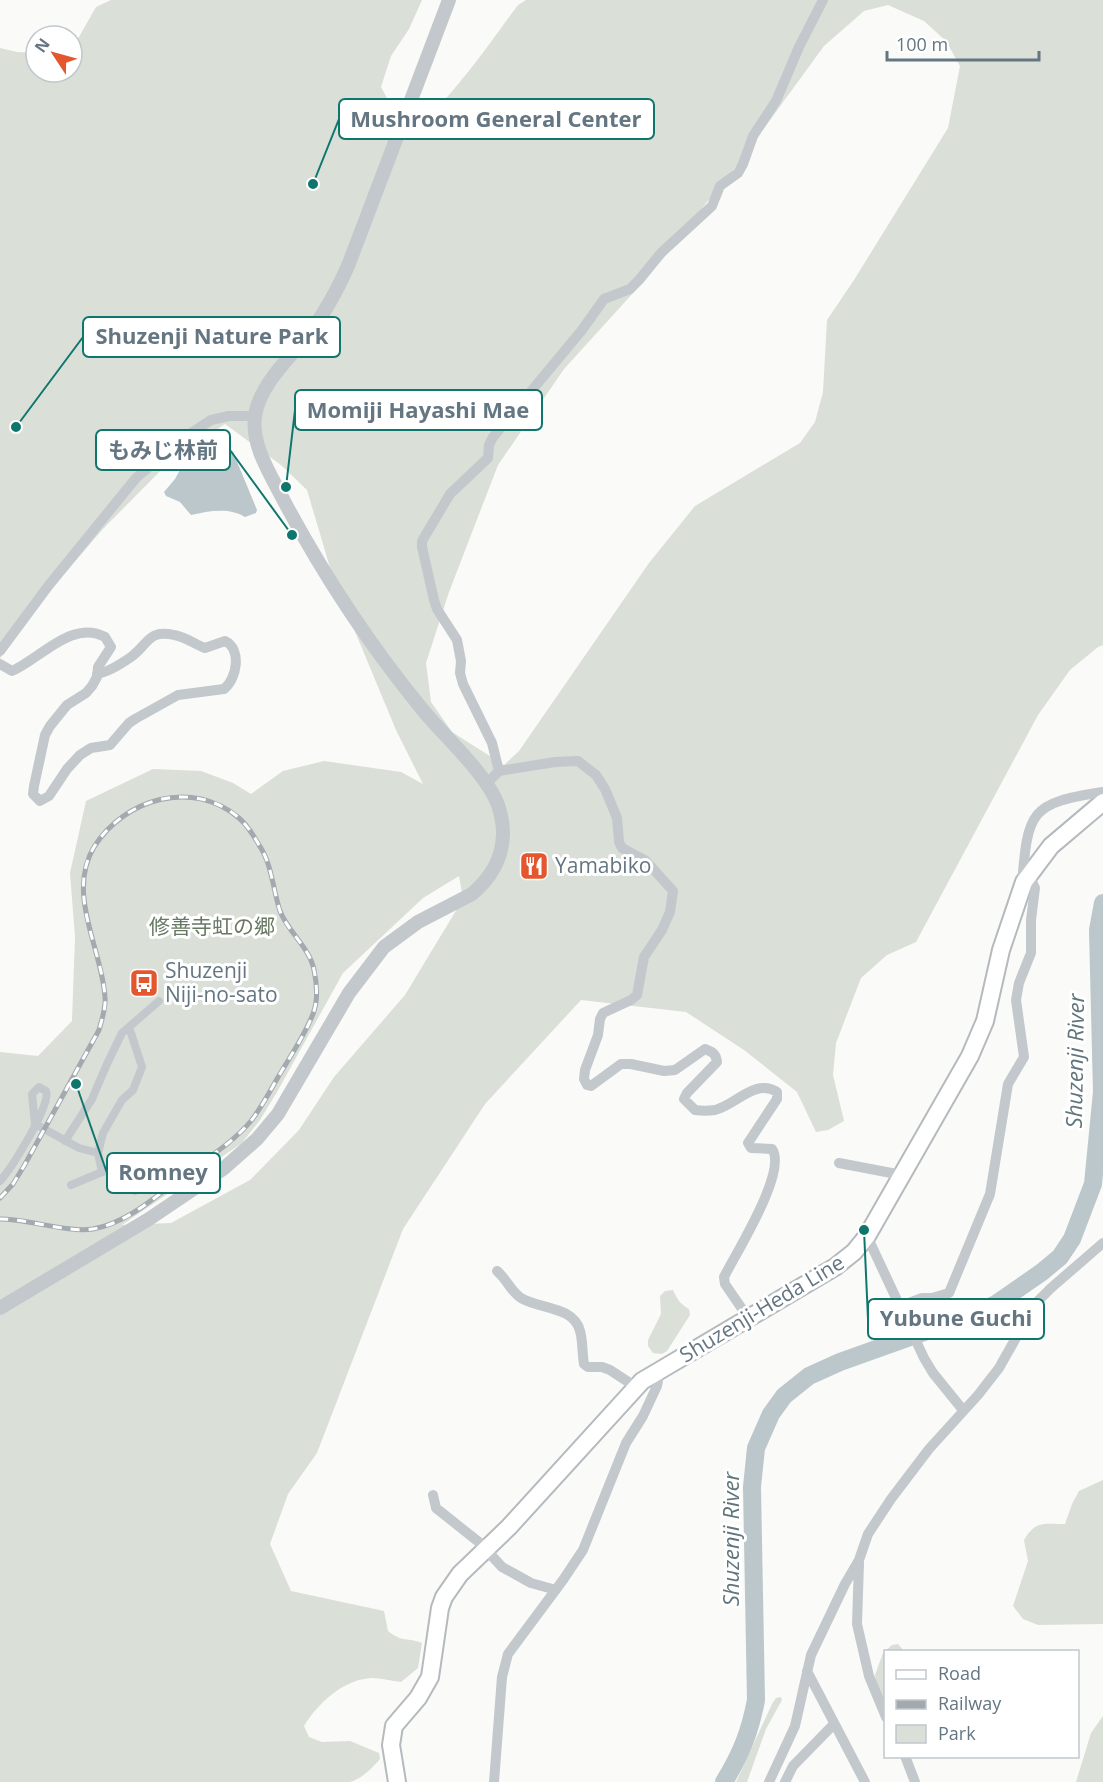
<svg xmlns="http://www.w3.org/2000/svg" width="1103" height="1782" font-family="'Open Sans','Noto Sans JP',sans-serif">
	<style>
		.green { fill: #dadfd7; fill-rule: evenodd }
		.water { fill: #bbc7cb }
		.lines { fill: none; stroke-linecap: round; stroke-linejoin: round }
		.river { stroke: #bbc7cb; stroke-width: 18 }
		.primary-casing { stroke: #b5babe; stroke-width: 20 }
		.pedestrian { stroke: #c3c8cc; stroke-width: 8 }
		.minor { stroke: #c3c8cc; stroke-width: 10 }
		.tertiary { stroke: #c3c8cc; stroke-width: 14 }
		.primary { stroke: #fff; stroke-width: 16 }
		.rail-casing { stroke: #a2aab0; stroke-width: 5 }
		.rail { stroke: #fff; stroke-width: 3; stroke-dasharray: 9; stroke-linecap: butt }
		.labels { text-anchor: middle; stroke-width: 6; stroke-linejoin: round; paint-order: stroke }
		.poi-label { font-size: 21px; fill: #657683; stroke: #fff; text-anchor: start }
		.park-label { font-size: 21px; fill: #687a64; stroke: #fff }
		.street-label { font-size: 21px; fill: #657683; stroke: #fff }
		.water-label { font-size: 22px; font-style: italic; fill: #60757c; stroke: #fff }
		.leader { fill: none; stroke: #0f766e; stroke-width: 2 }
		.callout-dot { fill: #0f766e; stroke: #fff; stroke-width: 2 }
		.callout { fill: #fff; stroke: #0f766e; stroke-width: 2 }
		.callout-label { font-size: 22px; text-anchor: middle; font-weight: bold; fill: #657683 }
	</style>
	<rect width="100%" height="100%" fill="#fafaf8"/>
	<!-- green -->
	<path class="green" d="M111,0H422L409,29L391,56L381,87L396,115C402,118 411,123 418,121C440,117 502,26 518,5L526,0H1103V645L1098,647L1070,670L1038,715L916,942L887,955L861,978L836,1043L833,1075L844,1121L828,1130L816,1132L797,1092L744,1050L686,1012L581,1000L485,1104L403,1229L317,1453L288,1494L270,1544L291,1591L384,1611L388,1631C403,1643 407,1637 422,1643L418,1668L401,1682C392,1681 381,1678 372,1678C344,1679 318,1703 304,1726L309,1737L322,1742L350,1741L379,1753L380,1759C371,1769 363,1778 350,1782H0V1052L38,1056L72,1021L75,937L70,873L86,801L153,769L201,771L233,783L251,794L283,771L324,761L401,772L423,784L396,730L334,581L307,490L281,465L225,424L172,459L102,530L18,628L0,659V48L17,52L36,53V72H72V44L79,37L96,7ZM888,5L924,21L946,41L960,66L948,128L854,280L827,320L823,392L815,422L800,443L695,506L649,563L519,751L504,765L452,732L431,702L426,663L449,592L498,465L564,369L634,292L738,164L824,46L864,11ZM459,876L463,899L405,995L334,1077L299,1130L250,1180L171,1223L122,1225L242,1143L260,1120L277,1092L343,973L423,898Z
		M673,1290C677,1299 681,1305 689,1309L690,1315L667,1351L662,1354L653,1353L648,1346V1340L661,1314L660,1296L665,1291Z
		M1103,1480V1624L1038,1625L1023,1619L1013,1606L1028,1561L1024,1540C1036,1520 1044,1524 1065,1524L1072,1504L1079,1491Z
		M898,1644L904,1651L886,1652L885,1705L877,1687L875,1675L883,1653L892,1645Z
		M781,1697L782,1700L766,1729L747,1782H736L772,1704L776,1698Z
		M1103,1716V1782H1076L1091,1733Z"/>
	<!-- water -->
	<path class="water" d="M221,448H228L233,452L257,510L256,513L245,517C229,507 209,511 191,515L180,502L166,496L164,492L175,479L180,470V461L188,455L206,456Z"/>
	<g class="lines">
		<!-- river -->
		<path class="river" d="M724,1782C741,1754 750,1732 756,1700L752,1487L756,1448L771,1414L784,1396L809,1376L840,1362L966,1317L996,1304L1042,1272L1060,1257L1072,1239L1093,1184L1102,1092L1098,930L1103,903"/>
		<!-- primary casing -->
		<g class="primary-casing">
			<path id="primary" d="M397,1782L391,1745L394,1726L418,1698L430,1677L440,1608L444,1597L460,1574L509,1527L642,1381L835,1267L854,1252L867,1236L970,1056L985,1021L1001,950L1024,882L1051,846L1103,802"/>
		</g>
		<!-- pedestrian -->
		<path class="pedestrian" d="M35,1124L79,1148L98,1153
			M65,1141L92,1099L107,1064L122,1033L159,1001
			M102,1172L98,1153L103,1133L122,1100L133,1090L142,1067L129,1027
			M0,1181C11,1169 52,1104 46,1091L39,1087L32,1094L35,1124
			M71,1185L102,1172L122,1167L127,1172L135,1191"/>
		<!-- minor -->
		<path class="minor" d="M0,651L49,585L136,478L182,439L211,420L229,416H255
			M0,664L12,671C40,659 72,619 105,637L111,647L98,667L97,677L92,686L86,693L67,705L50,726L45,735L34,786L33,794L40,801L49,796L67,769L80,755L91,748L110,745L129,723L135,719L178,695L224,689C237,679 242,649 225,641L205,648C194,644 186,637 174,635C148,629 148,645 131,657C121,664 109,672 97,674
			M499,771L492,743L463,684L460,673L461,661L457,640L437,609L434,600L422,547V541L450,494L488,458L489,445L493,437L582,330L604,299L630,289L639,280L661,253L712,206L720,186L738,173L743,164L753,136L776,101L799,47L823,0
			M487,783L499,771L555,762L578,761L596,775L605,789L617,818L619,842L622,848L646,861L673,891L670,912L662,930L644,957L637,995L631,1000L603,1013L600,1019L598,1035L585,1070L584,1079L587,1085L591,1086L621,1064H631L664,1071L675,1070L705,1049C713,1052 716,1054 717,1062L687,1093L684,1099L695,1110C702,1111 708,1111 715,1110C736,1105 755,1078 777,1092V1099L748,1143L751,1148L772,1149C788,1171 736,1253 724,1277L725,1284L749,1319
			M1022,883C1028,811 1030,803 1103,792
			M839,1163L902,1175
			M867,1236L924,1358L933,1373L963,1410
			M497,1271C507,1279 510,1291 521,1298C539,1309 574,1306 580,1331C583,1341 582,1353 584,1364L588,1367H602L610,1370L636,1387
			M901,1306L922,1298H932L949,1293L990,1194L1008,1084L1024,1057L1016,1000L1019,983L1031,953V920L1035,888L1029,875
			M433,1495L436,1508L480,1543L502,1567L531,1583L556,1590
			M859,1563L857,1624L869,1676L886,1717
			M807,1671L865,1782
			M905,1756L915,1782
			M494,1782L502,1677L508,1654L563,1580L583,1550L626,1443L643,1416L657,1386L658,1381L655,1373
			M769,1782L795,1726L811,1655L845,1584L859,1560L868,1534L891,1499L929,1449L978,1395L999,1368L1035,1304L1051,1288L1103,1243
			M785,1782L793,1766L834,1724"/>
		<!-- tertiary -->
		<path class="tertiary" d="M0,1308L149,1219L223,1169L257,1139L278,1114L349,993L384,947L418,922L472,894C500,870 510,840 498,805C487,774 443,735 422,709C368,643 324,576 284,501C271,475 251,446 255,416C260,382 293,356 312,329C327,310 338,288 348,266L449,0"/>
		<!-- primary -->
		<use href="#primary" class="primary"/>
		<!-- rail casing -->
		<g class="rail-casing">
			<path id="rail" d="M0,1198L13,1184L24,1166L99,1030C102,1019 106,1008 105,997C102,949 66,894 94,847C124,799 192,778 239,818C247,825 254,836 259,845C272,864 273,890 280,911C288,932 310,948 314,970C317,984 318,1001 313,1014C304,1037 289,1058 277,1079C269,1093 261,1108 251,1121C235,1140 214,1154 194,1168C162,1190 132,1222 93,1229C68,1233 28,1219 0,1219"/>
		</g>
		<!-- rail -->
		<use href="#rail" class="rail"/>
	</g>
	<!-- icons -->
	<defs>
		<g id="restaurant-square" transform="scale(1.5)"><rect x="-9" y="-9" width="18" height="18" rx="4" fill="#e4572e" stroke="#fff"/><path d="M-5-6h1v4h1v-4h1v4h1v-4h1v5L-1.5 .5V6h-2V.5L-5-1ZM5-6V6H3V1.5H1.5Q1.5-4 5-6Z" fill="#fff"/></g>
		<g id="bus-square" transform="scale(1.5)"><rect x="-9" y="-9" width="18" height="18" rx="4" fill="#e4572e" stroke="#fff"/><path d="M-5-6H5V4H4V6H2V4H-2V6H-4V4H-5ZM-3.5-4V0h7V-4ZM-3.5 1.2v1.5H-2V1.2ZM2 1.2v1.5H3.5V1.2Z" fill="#fff"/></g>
	</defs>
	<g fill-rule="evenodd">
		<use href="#restaurant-square" x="534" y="866"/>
		<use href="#bus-square" x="144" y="983"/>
	</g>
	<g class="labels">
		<!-- poi labels -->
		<g class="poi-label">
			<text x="555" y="873">Yamabiko</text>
			<text x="165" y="978">Shuzenji<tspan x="165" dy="24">Niji-no-sato</tspan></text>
		</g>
		<!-- park labels -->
		<g class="park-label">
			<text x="212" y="934">修善寺虹の郷</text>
		</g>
		<!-- street labels -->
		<g class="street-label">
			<text transform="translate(762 1309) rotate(-31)" y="7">Shuzenji-Heda Line</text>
		</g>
		<!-- water labels -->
		<g class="water-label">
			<text transform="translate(1075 1061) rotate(-89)" y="8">Shuzenji River</text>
			<text transform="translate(731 1539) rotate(-90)" y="8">Shuzenji River</text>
		</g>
	</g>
	<!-- callouts -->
	<path class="leader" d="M313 184L339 119M16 427L83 337M286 487L295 410M292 535L230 450M76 1084L107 1173M864 1230L868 1319"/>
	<g class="callout-dot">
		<circle cx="313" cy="184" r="6"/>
		<circle cx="16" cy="427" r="6"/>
		<circle cx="286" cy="487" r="6"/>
		<circle cx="292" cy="535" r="6"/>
		<circle cx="76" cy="1084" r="6"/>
		<circle cx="864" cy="1230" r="6"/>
	</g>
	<g class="callout">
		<rect x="339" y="99" width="315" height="40" rx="6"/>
		<rect x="83" y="317" width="257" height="40" rx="6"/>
		<rect x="295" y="390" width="247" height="40" rx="6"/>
		<rect x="96" y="430" width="134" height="40" rx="6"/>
		<rect x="107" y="1153" width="113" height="40" rx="6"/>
		<rect x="868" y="1299" width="176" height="40" rx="6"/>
	</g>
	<g class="callout-label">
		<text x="496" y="127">Mushroom General Center</text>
		<text x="212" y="344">Shuzenji Nature Park</text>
		<text x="418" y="418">Momiji Hayashi Mae</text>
		<text x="163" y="458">もみじ林前</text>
		<text x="163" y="1180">Romney</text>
		<text x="956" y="1326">Yubune Guchi</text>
	</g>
	<!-- legend -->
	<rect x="884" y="1650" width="195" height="108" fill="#ffffff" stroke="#c1c8cd" stroke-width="1.5"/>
	<rect x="896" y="1670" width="30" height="9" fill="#ffffff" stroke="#c1c8cd" stroke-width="1.5"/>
	<text x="938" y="1680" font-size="18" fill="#657683">Road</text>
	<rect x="896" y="1700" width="30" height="9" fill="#a2aab0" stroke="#c1c8cd" stroke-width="1.5"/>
	<text x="938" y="1710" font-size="18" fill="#657683">Railway</text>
	<rect x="896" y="1725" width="30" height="18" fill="#dadfd7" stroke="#c1c8cd" stroke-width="1.5"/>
	<text x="938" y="1740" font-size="18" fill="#657683">Park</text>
	<!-- north arrow -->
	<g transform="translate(54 54) rotate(306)"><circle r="28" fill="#ffffff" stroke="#c1c8cd" stroke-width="1.5"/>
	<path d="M0-4.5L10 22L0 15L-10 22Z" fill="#e4572e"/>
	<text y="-9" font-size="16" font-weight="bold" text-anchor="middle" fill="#657683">N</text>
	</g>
	<!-- scale -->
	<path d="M887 51v9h152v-9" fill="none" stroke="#657683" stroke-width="3"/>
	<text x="896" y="51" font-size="18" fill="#657683" stroke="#ffffff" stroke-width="4.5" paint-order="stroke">100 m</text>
</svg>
